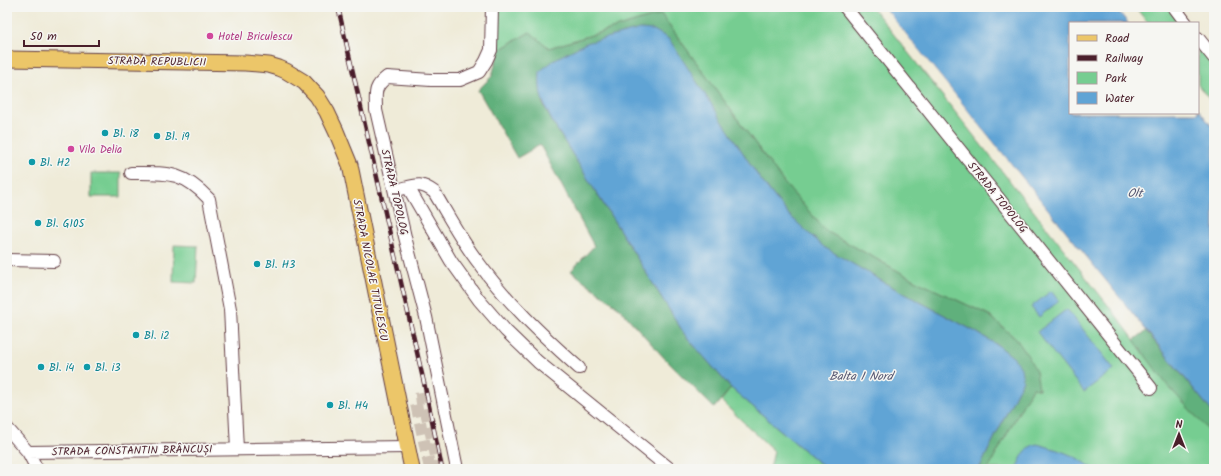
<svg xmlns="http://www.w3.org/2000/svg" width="1221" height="476" font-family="Kalam,sans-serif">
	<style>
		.green { fill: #76cd91; stroke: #60765e }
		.forest { fill: #60b07b; stroke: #556853 }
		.water { fill: #60a4d5; stroke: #556280 }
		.pier { fill: #efebd8 }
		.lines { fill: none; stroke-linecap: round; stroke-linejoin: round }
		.minor-tunnel { stroke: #cec2b5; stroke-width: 12; stroke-dasharray: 12 6; stroke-linecap: butt }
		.minor-casing { stroke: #633e45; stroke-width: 14 }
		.major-casing { stroke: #633e45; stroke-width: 17 }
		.minor { stroke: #fff; stroke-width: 12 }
		.major { stroke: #ecc669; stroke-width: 15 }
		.rail-casing { stroke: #4a1f2b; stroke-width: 4.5 }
		.rail { stroke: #f6f6f2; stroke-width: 3; stroke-dasharray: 9; stroke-linecap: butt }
		.hotel-dot { fill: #d1479c; stroke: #f6f6f2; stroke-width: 1.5 }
		.culture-dot { fill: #0f9aa8; stroke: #f6f6f2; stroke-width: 1.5 }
		.labels { text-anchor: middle; stroke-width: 3; stroke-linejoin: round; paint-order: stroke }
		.hotel-label { font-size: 11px; fill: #b23c85; stroke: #f6f6f2; text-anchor: start }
		.street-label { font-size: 11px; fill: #4a1f2b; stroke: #f6f6f2 }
		.culture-label { font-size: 11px; fill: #0d838f; stroke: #f6f6f2; text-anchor: start }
		.water-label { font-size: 12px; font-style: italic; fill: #53546f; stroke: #f6f6f2 }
	</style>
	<rect width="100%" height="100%" fill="#f6f6f2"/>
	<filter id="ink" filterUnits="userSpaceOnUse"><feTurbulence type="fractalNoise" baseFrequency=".025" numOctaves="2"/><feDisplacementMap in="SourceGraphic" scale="8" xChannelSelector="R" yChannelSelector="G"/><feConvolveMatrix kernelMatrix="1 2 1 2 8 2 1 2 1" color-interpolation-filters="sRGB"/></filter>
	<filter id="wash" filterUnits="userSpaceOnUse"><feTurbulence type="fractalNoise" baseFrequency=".012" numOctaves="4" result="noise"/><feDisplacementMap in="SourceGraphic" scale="16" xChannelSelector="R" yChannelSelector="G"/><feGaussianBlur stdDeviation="0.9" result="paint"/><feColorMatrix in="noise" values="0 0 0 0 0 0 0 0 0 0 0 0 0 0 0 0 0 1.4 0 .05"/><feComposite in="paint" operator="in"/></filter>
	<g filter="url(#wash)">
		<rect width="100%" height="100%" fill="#efebd8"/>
		<!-- green -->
		<path class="green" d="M488,7H872L1119,319L1167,384L1214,436V469H988L1032,388L1039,389L1017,340L989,315L916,281L826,231L784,183L661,14L549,48L530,32L499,50Z
			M1135,7H1173L1187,23H1148Z
			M1198,37L1214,56V105L1198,85Z
			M91,173H121V197H91Z
			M174,245L198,246L196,283L173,282Z
			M731,388L826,469H770L774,451L721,401Z"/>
		<!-- forest -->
		<path class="forest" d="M661,14L784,183L826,231L916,281L989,315L1017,340L1028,356L1036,371L1039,389L1032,388L988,469H979L1023,380L999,346L976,332L892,287L823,247L789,215L760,179L668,39L542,102L553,123L685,335L731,388L714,408L667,361L618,307L571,271L594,246L540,145L517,158L478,90L492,76L499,50L530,32L549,48Z
			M1146,331L1214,414V436L1167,385L1134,340Z"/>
		<!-- water -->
		<path class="water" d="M884,7H1115L1128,23H1070V113H1198V109L1214,129V414Z
			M640,29L654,30L669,39L760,179L789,215L824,247L892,287L976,332L999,346L1014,358L1021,368L1023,380L979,469H826L731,388L685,335L553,123C543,103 538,95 540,71L557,58L586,43Z
			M1051,291L1059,301L1039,317L1031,307Z
			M1067,309L1114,369L1084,392L1037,332Z
			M1037,444C1056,449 1076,455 1091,467V469H1016C1021,459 1025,446 1037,444Z"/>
		<!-- pier -->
		<path class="pier" d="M882,7H884L1146,331L1144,332Z"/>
	</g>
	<g filter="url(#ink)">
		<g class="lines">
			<!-- minor-tunnel -->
			<path class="minor-tunnel" d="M430,469L415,399L423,398L439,469"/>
			<!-- minor casing -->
			<g class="minor-casing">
				<path id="minor" d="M845,7L1151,388
					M1174,7L1186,23
					M1198,38L1214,58
					M131,173C168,173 183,171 209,199L230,309L237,449
					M408,187L451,261L479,300L506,331L538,362L670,469
					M401,189C416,185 420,182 434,192C448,215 461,240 478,262C507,302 542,335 579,368
					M7,260L54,261
					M7,428L28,452L37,469
					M28,452L407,447
					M457,469L426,317L405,237L376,110C376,93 373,88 387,77L431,80H460L479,72L486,61L491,50L492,7"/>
			</g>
			<!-- major casing -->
			<g class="major-casing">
				<path id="major" d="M7,59L245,63L269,65L279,68L286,71L304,82L317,96L327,112L336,131L350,165L412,469"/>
			</g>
			<!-- minor -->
			<use href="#minor" class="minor"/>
			<!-- major -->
			<use href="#major" class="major"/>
			<!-- rail casing -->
			<g class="rail-casing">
				<path id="rail" d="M338,7L427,396L442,469"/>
			</g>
			<!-- rail -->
			<use href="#rail" class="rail"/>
		</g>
	</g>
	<!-- markers -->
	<g class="hotel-dot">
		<circle cx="210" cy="36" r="4"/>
		<circle cx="71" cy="149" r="4"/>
	</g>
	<g class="culture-dot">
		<circle cx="105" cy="133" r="4"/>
		<circle cx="157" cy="136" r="4"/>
		<circle cx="32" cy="162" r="4"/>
		<circle cx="38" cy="223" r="4"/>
		<circle cx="257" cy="264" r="4"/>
		<circle cx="136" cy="335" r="4"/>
		<circle cx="41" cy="367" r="4"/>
		<circle cx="87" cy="367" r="4"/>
		<circle cx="330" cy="405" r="4"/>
	</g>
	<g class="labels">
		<!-- hotel labels -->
		<g class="hotel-label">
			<text x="218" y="40">Hotel Briculescu</text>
			<text x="79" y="153">Vila Delia</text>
		</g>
		<!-- street labels -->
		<g class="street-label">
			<text transform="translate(157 61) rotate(1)" y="4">STRADA REPUBLICII</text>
			<text transform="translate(395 192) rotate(77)" y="4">STRADA TOPOLOG</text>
			<text transform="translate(998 197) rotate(51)" y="4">STRADA TOPOLOG</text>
			<text transform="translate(371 270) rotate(79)" y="4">STRADA NICOLAE TITULESCU</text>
			<text transform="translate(132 450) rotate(-1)" y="4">STRADA CONSTANTIN BRÂNCUȘI</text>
		</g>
		<!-- culture labels -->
		<g class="culture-label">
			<text x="113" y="137">Bl. i8</text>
			<text x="165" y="140">Bl. i9</text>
			<text x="40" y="166">Bl. H2</text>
			<text x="46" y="227">Bl. G105</text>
			<text x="265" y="268">Bl. H3</text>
			<text x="144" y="339">Bl. i2</text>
			<text x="49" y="371">Bl. i4</text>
			<text x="95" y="371">Bl. i3</text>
			<text x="338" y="409">Bl. H4</text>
		</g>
		<!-- water labels -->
		<g class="water-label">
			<text x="1135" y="197">Olt</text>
			<text x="861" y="380">Balta 1 Nord</text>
		</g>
	</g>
	<!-- margin -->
	<rect width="1221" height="476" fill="none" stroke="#f6f6f2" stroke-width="24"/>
	<!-- legend -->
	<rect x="1069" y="22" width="130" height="92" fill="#f6f6f2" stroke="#b1a0a2"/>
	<rect x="1077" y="35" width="20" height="6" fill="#ecc669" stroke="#b1a0a2"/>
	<text x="1105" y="42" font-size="12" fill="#4a1f2b">Road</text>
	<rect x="1077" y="55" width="20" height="6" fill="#4a1f2b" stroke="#b1a0a2"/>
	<text x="1105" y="62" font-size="12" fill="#4a1f2b">Railway</text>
	<rect x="1077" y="72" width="20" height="12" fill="#76cd91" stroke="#b1a0a2"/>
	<text x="1105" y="82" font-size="12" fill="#4a1f2b">Park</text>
	<rect x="1077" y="92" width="20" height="12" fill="#60a4d5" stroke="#b1a0a2"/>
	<text x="1105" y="102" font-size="12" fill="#4a1f2b">Water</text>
	<!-- north arrow -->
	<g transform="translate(1179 434)" stroke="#f6f6f2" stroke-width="3" paint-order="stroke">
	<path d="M0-3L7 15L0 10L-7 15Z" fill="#4a1f2b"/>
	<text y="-6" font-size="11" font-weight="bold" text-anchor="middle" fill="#4a1f2b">N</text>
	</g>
	<!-- scale -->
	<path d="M24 40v6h75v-6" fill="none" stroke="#4a1f2b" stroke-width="2"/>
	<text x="30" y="40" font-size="12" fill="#4a1f2b" stroke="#f6f6f2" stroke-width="3" paint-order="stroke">50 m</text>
</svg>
